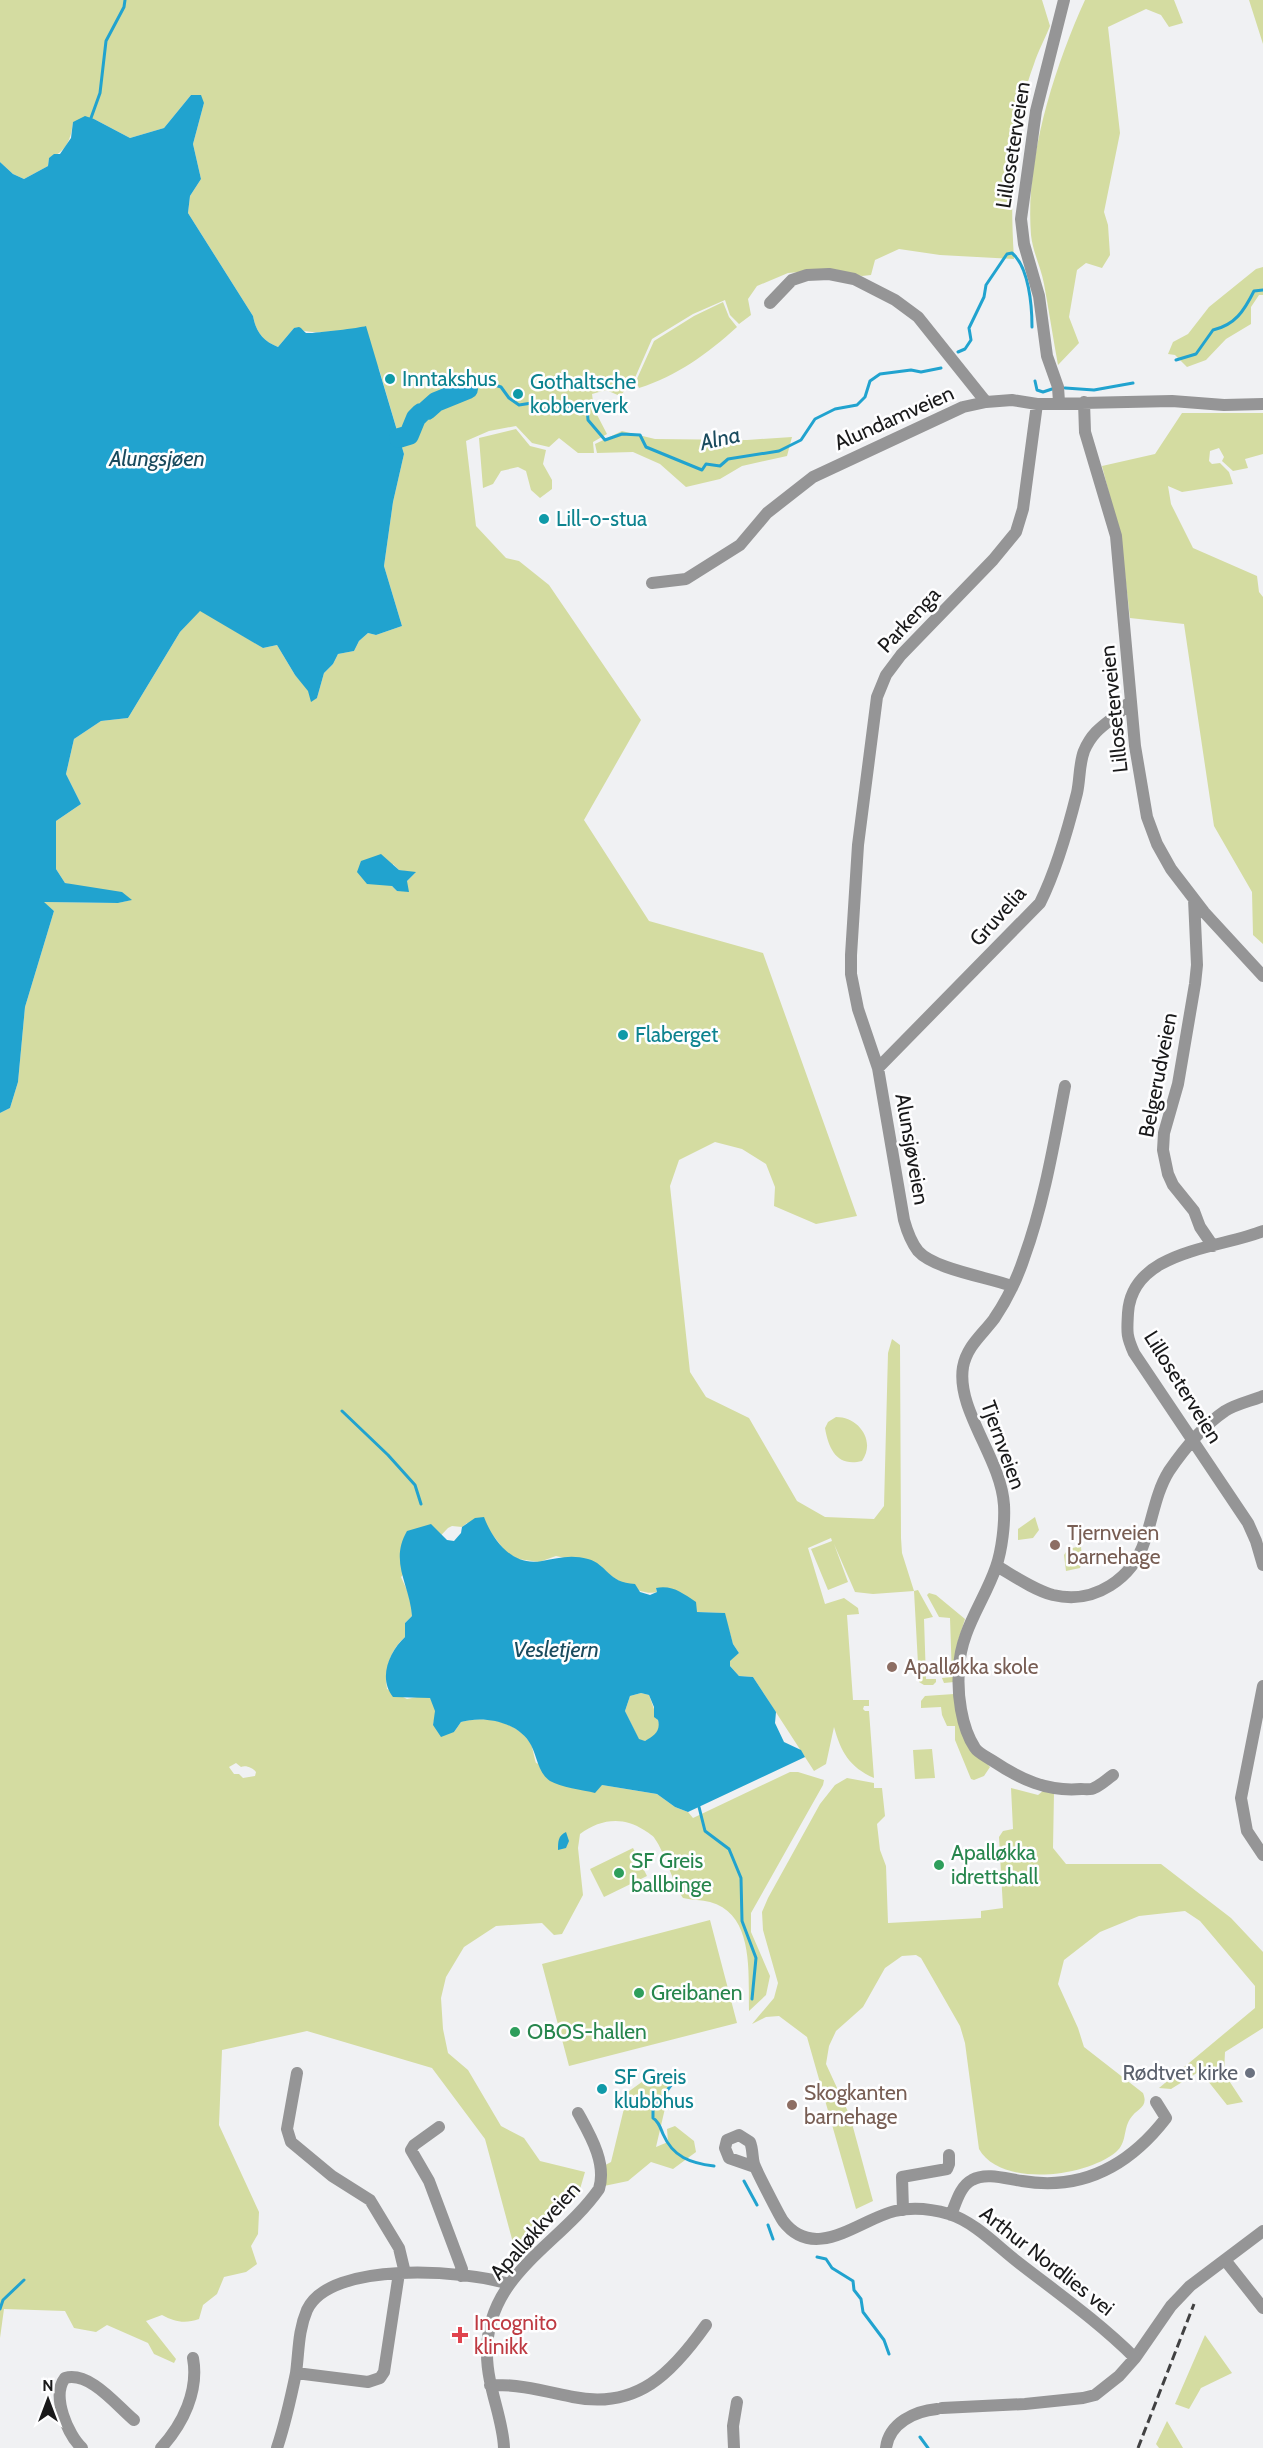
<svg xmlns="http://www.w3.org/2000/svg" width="1263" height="2448" font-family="Cabin,sans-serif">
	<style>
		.green { fill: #d4dca1; fill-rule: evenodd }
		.water { fill: #21a3cf; fill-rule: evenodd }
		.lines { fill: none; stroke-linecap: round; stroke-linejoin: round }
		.stream { stroke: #21a3cf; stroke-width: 3 }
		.river { stroke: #21a3cf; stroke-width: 20 }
		.minor { stroke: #959596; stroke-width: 12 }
		.rail { stroke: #414142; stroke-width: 3; stroke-dasharray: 9 4.5; stroke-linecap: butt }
		.culture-dot { fill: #0f9aa8; stroke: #fefeff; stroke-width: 2 }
		.education-dot { fill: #8d6e63; stroke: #fefeff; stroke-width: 2 }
		.leisure-dot { fill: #2e9e5b; stroke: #fefeff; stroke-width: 2 }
		.worship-dot { fill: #6b7280; stroke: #fefeff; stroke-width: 2 }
		.health-dot { fill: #e0444e; stroke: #fefeff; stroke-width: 2 }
		.labels { text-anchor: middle; stroke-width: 5; stroke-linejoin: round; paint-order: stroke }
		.street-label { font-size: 21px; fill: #19191a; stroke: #fefeff }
		.culture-label { font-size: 21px; fill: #0d838f; stroke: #fefeff; text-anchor: start }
		.education-label { font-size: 21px; fill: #785e54; stroke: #fefeff; text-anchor: start }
		.leisure-label { font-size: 21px; fill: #27864d; stroke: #fefeff; text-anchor: start }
		.worship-label { font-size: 21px; fill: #5b616d; stroke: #fefeff; text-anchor: end }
		.health-label { font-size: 21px; fill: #be3a42; stroke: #fefeff; text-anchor: start }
		.water-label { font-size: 22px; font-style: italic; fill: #1a4b5e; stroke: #fefeff }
	</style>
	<rect width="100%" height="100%" fill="#f0f1f3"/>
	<!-- green -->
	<path class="green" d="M0,0H1042L1050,26C1045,39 1038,51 1034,64C1011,125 1010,195 1014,259L940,255L899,249L875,260L871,275L862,276L833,269L788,273L757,286L748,299L751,315L739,324L730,315L725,300L693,314L652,339L634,380L620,396L606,390L592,394L594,409L607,434L593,442L594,453H578L559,438L549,447L532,443L516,426L489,431L466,441L476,526L506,558L519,561L549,585L641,720L584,820L649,921L763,953L857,1216L816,1224L774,1206L775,1187L766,1164L742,1149L715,1142L679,1160L670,1186L690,1372L706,1397L749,1418L797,1501L825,1517L874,1519L884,1506L888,1353L892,1339L900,1345L901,1538L902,1553L914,1591L918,1590L933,1617L924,1619L926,1679H936V1682L933,1685H924L919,1682L914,1591L873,1594L855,1592L834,1544L848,1582L828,1590L811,1549L832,1541L831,1538L808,1548L825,1604L844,1598L858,1608L859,1614L847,1615L853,1700H869V1706H864L863,1709L865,1711H869L874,1778C849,1767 841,1752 834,1727L826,1764L814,1771L753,1677L739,1676L730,1666L729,1661L739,1653L733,1644L724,1613L697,1612L656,1588L657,1592C642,1597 610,1578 601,1566L556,1556L539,1562L518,1559L506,1552L488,1529L467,1523L462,1527L452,1526L448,1528L401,1577L411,1599L412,1616L405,1623V1637C390,1650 384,1670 387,1689L407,1699L422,1696L430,1697L436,1711L433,1725L454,1732L461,1722C485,1715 517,1721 531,1744C533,1749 534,1757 536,1763L602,1785L657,1794L675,1807L688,1812L693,1818L790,1772H798L824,1780L823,1785L751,1913V1932L770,1976L766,1995L749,2011C748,1975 755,1914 710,1902C702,1900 692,1900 683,1898C672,1881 665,1853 655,1839C653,1835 648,1833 644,1830C623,1816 600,1819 580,1834L578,1848L583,1895L562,1934L554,1935L542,1923L496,1926L464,1947L446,1977L441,1998L443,2029L448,2053L468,2070L501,2126L524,2138L540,2161L585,2172L578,2196L516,2254L485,2139L432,2068L307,2031L222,2050L219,2125L259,2212L258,2234L251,2246L257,2264L246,2272L224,2277L217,2294L203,2305L199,2319C185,2324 175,2322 162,2315L146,2321L176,2359L174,2363L154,2354L148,2343L107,2325L96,2332L74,2328L65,2311L4,2309L0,2338V1113L10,1108L18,1082L25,1007L54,911L43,902L118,903L131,900L65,883L56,869V821L81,804L66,774L74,739L101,721L128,718L180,632L200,610L263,648L277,645L295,675L317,698L324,673L333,664L338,654L354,651L359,641L368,633L376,635L402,626L384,566L393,502L404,454L379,369L356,330C334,330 314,336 294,328L278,347C263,341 256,332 253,316L188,213L190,196L201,179L193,144L204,103L191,95L164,128L130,138L94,119L73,122C71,140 66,152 49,158L48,166L24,179L13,174L0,162ZM393,864L399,870L415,873L397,891L392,886ZM236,1763L241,1767C246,1765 253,1768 256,1772L255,1776L243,1778L239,1774H234L229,1767Z
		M1085,0H1174L1183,23L1169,27L1161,15L1146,9L1108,27L1120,133L1104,212L1108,225L1110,255L1102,268L1086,263L1077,270L1069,317L1079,343L1058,365C1053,338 1049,311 1044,284C1041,267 1033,253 1031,235C1025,160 1054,68 1085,0Z
		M1249,0H1263V44Z
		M1263,267V295H1259L1251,307V324L1226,339L1206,360L1187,367L1175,355L1168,354L1173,342L1188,334L1209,307L1256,269Z
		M723,302L729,317L737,327C707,354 677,376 639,388L636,381L654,341L694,316Z
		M1182,413H1263V454L1245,459L1248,468L1233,471L1222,461L1224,457L1219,448L1210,451L1209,461L1212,464L1220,463L1229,472L1233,484L1182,492L1168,486L1171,504L1193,548L1257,576L1259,592L1263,597V944L1253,935L1252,892L1214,826L1184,624L1130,618L1121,540L1102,466L1155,454Z
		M516,429L530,446L546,450L543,464L552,480V489L540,498L531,490L526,471L518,467L501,471L493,484L483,488L479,438Z
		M622,431L655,439L747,440L792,437L787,456L742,466L720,479L686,487L660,464L633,452L597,453L595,444Z
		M836,1417C859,1417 876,1441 862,1461C838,1467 829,1451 825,1428L828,1422Z
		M1035,1517L1039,1530L1033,1538L1018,1540V1529Z
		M1081,1546L1082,1561L1080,1568L1066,1571L1064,1555L1068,1549Z
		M929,1593L936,1595L965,1619L957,1644L954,1682L944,1683L942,1678L952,1677L950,1618L939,1617L927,1595Z
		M641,1693L649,1695L660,1726L655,1736L645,1741L639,1740L625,1711L630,1696Z
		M954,1694L983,1759L990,1767L984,1776L974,1780L971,1779L955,1740V1726H947L942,1715L941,1707L921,1708V1701L925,1696Z
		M932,1749L935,1778L915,1779L913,1750Z
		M847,1778L874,1783V1788H882L885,1816L877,1824L880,1850L886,1866L888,1923L981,1918V1911L1003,1908L999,1837L1003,1831L1013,1829L1011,1788L1038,1795L1044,1790L1054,1792L1053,1848L1066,1864H1161L1231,1918L1263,1952V2028L1225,2052L1224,2073L1243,2102L1227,2105L1200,2071L1171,2089L1159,2088L1255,2008V1986L1200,1921L1185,1911L1139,1916L1100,1932L1064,1960L1058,1984L1078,2028L1084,2047L1143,2093C1149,2108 1137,2108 1130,2119C1123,2130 1127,2143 1116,2152C1086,2177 1001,2188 979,2149L965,2043L960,2026L921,1958L916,1955L902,1956L885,1968L863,2007L836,2031L829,2046L826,2064L850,2116L873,2201L856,2209L807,2037L779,2016L766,2017L752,2024L774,1998L778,1983L763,1930L762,1912L768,1898L820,1804L835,1785Z
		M633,1848L647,1876L604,1897L590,1869Z
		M710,1920L737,2023L569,2066L542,1964Z
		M657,2071L673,2074L656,2147L668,2142L667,2129L675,2126L694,2141L696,2152L673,2169L651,2162L628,2181L604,2186L596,2170L611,2162L628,2092Z
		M1205,2335L1232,2373L1201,2388L1189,2409L1175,2404Z
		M1167,2421L1183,2448H1159L1156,2444Z"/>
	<!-- water -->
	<path class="water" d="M191,95H201L204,103L193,144L201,179L190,196L188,213L253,316C256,332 263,341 278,347L294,328L299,327C302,328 303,331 306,333C309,334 360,328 366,326L404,454L393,502L384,566L402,626L376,635L368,633L359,641L354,651L338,654L333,664L324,673L317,698L311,702L308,691L295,675L277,645L263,648L200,611L180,632L128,718L101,721L74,739L66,774L81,804L56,821V869L65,883L122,892L132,900L118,903L44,902L54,911L25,1007L18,1082L10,1108L0,1113V162L13,174L24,179L48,166L49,158L54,154H60L71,138L73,122L85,116L94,119L130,138L164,128Z
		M381,854L399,870L416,872L407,881L409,892L397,891L392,886L367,884L357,872L361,861Z
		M484,1517C493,1541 513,1567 542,1561C558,1558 571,1554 588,1559C607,1564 608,1583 635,1584L640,1592L650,1595L657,1592L656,1588C673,1585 682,1593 696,1602L697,1612L725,1613L733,1644L739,1653L730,1661V1666L739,1676L753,1677L776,1712L775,1723L784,1742L801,1750L805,1757L688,1812L675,1807L657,1794L602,1785L595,1793C583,1790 560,1787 550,1781C538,1773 537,1756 531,1745C519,1722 484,1715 461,1722L454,1732L441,1737L433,1725L435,1711L430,1698L393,1697C378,1678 389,1652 405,1637V1623L412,1616C410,1585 389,1562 407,1531L431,1524L447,1540L454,1541L461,1533L462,1527L475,1518ZM641,1693L649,1695L654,1707V1717L658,1720C661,1731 654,1736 645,1741L639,1739L625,1711L630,1696Z
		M566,1832L569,1841L566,1848L558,1850C558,1841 558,1836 566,1832Z"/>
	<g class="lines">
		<!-- stream -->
		<path class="stream" d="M91,118L100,93L106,41L124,7L125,0
			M958,352L965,349L971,340L969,328L984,297L986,285L1007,254L1012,253C1029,267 1032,306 1032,327
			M1176,360L1196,354L1213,330C1235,325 1244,311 1254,291L1263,290
			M1035,381L1037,390L1043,392L1052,389
			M486,382L501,387L509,398L519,405L532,403L543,410C556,404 565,401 576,412L587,408L588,420L605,440L622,434L640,435L646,447L702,470L706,464L720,466L728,459L779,451L801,440L815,419L835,409L857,405L865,397L870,381L880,374L911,370L921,372L941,368
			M1065,388L1094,390L1133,383
			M342,1411L388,1455L415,1485L421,1504
			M699,1807L705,1831L729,1849L741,1878L742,1921L756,1958L752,1999
			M678,2076L653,2109V2118C659,2122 660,2127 663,2134C673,2157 690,2163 714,2166
			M744,2181L757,2205
			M768,2225L773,2239
			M817,2257L826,2259L832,2268L853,2281L854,2290L861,2299L863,2312L884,2340L889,2354
			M0,2309L3,2300L24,2280
			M920,2437L928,2448"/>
		<!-- river -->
		<path class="river" d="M427,410L436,402L468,389
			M399,438L409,435L416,418L421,413"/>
		<!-- minor -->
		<path class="minor" d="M770,303L792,280L807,275L829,274L854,279L895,300L918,317L986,402
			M1059,402L1058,387L1047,356L1039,296L1024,244L1021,219L1036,111L1064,0
			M1084,402L1085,432L1116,536L1135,746L1147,817L1157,844L1171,869L1204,912L1263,976
			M652,583L686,579L740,545L767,513L813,477L963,407L986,402L1012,400L1037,404L1172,401L1224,405L1263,404
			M1194,899L1197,965L1195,984L1178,1084L1164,1133L1163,1150L1168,1174L1173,1185L1194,1211L1200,1227L1213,1246
			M878,1068L1040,903C1057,869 1068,829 1077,793C1080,780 1079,764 1084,751C1096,723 1115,722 1130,701
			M1065,1086C1054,1143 1044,1203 1024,1258C1017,1279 1007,1300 994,1319C982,1335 967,1346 963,1367C956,1410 1001,1458 1004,1505C1005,1523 1002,1550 996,1567C984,1602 960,1631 959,1669C957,1693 961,1727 975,1748C978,1753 987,1757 993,1761C1020,1779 1047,1792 1081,1789C1085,1789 1091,1790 1094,1788C1101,1785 1107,1779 1113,1775
			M1263,1231C1218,1249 1132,1250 1128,1313C1127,1332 1126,1335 1134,1353L1248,1523L1256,1541L1263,1565
			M1012,1286C987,1277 934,1269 918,1251C911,1242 907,1231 904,1220L878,1068L858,1009L851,974V955L858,845L877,697L886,675L901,655L993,560L1016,532L1023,509L1037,404
			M997,1566C1014,1576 1034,1590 1053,1595C1095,1605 1133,1578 1145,1540C1153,1517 1156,1492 1169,1471C1184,1449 1203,1426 1225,1411C1236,1404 1251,1401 1263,1396
			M1263,1686L1241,1798L1247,1831L1263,1855
			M297,2073L287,2129L291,2142L332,2176L370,2200L399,2248L405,2273
			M439,2127L414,2145L411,2150L429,2181L462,2269L461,2276
			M755,2167L729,2158L725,2148L727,2140L739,2135L750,2142C753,2149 752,2157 754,2164C756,2170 779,2215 783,2221C815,2263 860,2219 895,2211C912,2207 932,2209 949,2214C975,2222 998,2247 1019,2263C1059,2294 1100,2323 1135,2358
			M903,2210L902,2177L947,2169L949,2164V2155
			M951,2215C956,2203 960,2186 972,2180C986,2172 1007,2179 1022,2181C1082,2191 1129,2166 1166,2118L1156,2102
			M1225,2260L1263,2308
			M296,2373L368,2382L380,2378L384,2372L399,2273
			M490,2385C519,2384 544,2391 573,2397C637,2410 672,2373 706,2325
			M942,2408L1025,2404L1083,2398L1095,2395L1119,2376L1135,2358L1171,2306L1190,2286L1263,2231
			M82,2448C68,2435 51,2396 65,2378C90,2371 117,2406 134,2420
			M161,2448C183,2424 199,2391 193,2358
			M277,2448C285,2424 291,2397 296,2373C299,2351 298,2331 307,2310C330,2260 465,2270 509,2284
			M504,2448C503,2418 487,2387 487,2354C486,2274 559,2246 599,2189C607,2163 590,2135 578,2113
			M734,2448L733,2426L737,2402
			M886,2448C889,2423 915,2411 937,2409"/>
		<!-- rail -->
		<path class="rail" d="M1138,2448L1194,2304"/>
	</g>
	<!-- markers -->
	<g class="culture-dot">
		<circle cx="390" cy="379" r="6"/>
		<circle cx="518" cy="394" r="6"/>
		<circle cx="544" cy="519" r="6"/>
		<circle cx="623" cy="1035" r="6"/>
		<circle cx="602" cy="2089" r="6"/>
	</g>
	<g class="education-dot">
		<circle cx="1055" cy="1545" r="6"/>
		<circle cx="892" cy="1667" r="6"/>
		<circle cx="792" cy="2105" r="6"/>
	</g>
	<g class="leisure-dot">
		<circle cx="939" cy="1865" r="6"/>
		<circle cx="619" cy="1873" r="6"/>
		<circle cx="639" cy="1993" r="6"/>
		<circle cx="515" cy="2032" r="6"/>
	</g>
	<circle class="worship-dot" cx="1250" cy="2073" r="6"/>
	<path class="health-dot" d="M457 2326h6v6h6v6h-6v6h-6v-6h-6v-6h6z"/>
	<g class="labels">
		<!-- street labels -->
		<g class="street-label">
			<text transform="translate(1013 145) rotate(-81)" y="7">Lilloseterveien</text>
			<text transform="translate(894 418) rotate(-24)" y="7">Alundamveien</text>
			<text transform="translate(909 620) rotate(-47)" y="7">Parkenga</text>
			<text transform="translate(1114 709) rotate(-96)" y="7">Lilloseterveien</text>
			<text transform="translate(998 916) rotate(-48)" y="7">Gruvelia</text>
			<text transform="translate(1158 1075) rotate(-79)" y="7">Belgerudveien</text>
			<text transform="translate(912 1149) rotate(80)" y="7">Alunsjøveien</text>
			<text transform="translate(1183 1387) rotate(58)" y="7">Lilloseterveien</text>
			<text transform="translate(1003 1445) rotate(70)" y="7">Tjernveien</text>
			<text transform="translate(535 2231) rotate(-48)" y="7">Apalløkkveien</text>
			<text transform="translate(1047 2261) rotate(38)" y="7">Arthur Nordlies vei</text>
		</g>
		<!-- culture labels -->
		<g class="culture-label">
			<text x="402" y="386">Inntakshus</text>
			<text x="530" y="389">Gothaltsche<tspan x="530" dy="24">kobberverk</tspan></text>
			<text x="556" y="526">Lill-o-stua</text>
			<text x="635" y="1042">Flaberget</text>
			<text x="614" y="2084">SF Greis<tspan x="614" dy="24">klubbhus</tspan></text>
		</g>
		<!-- education labels -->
		<g class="education-label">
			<text x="1067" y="1540">Tjernveien<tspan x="1067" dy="24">barnehage</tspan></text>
			<text x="904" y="1674">Apalløkka skole</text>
			<text x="804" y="2100">Skogkanten<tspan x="804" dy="24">barnehage</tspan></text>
		</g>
		<!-- leisure labels -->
		<g class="leisure-label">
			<text x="951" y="1860">Apalløkka<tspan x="951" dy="24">idrettshall</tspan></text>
			<text x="631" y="1868">SF Greis<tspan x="631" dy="24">ballbinge</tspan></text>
			<text x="651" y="2000">Greibanen</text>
			<text x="527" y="2039">OBOS-hallen</text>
		</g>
		<!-- worship labels -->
		<g class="worship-label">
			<text x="1238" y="2080">Rødtvet kirke</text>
		</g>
		<!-- health labels -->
		<g class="health-label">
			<text x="474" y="2330">Incognito<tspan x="474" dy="24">klinikk</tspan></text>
		</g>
		<!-- water labels -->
		<g class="water-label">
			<text transform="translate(720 438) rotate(-13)" y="8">Alna</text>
			<text x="157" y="466">Alungsjøen</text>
			<text x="556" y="1657">Vesletjern</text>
		</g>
	</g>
	<!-- north arrow -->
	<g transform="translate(48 2400)" stroke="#fefeff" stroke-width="4.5" paint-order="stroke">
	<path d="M0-4.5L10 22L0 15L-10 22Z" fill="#19191a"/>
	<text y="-9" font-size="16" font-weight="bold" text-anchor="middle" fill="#19191a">N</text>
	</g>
</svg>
